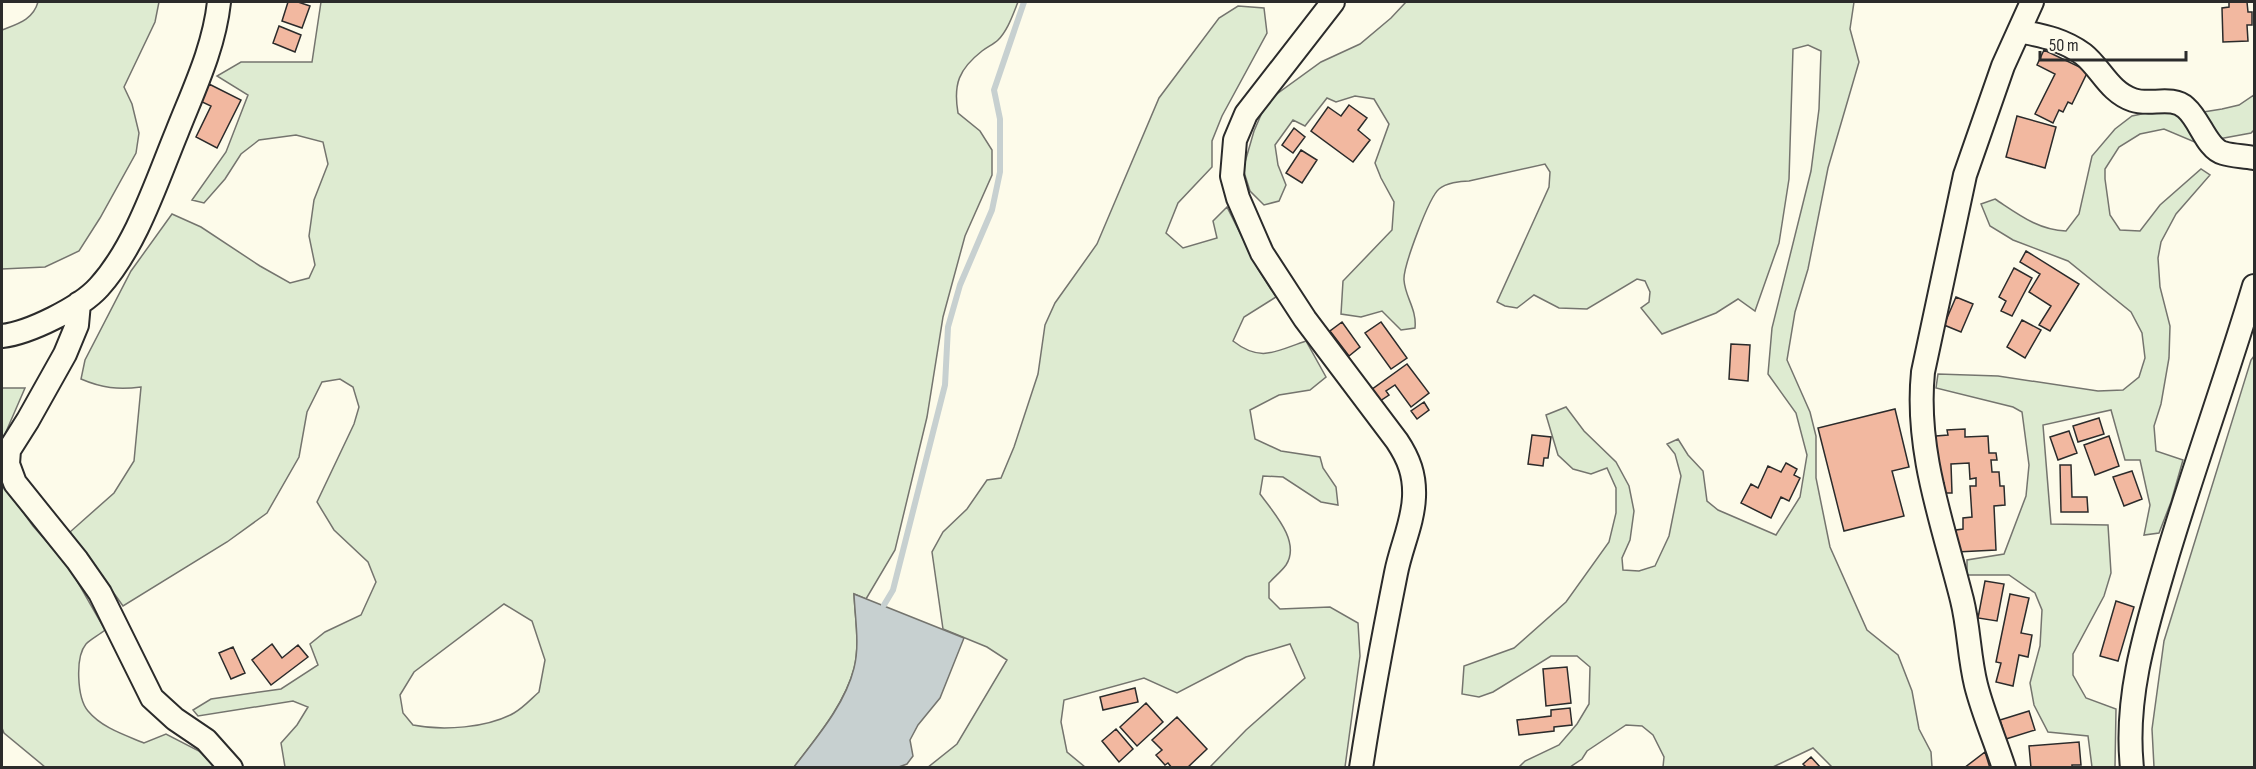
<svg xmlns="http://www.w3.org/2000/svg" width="2256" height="769" font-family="'Sofia Sans Condensed',sans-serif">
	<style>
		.green { fill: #deebd1; stroke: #74746e; stroke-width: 1.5; fill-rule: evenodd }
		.water { fill: #c7d0d0; stroke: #74746e; stroke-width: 1.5 }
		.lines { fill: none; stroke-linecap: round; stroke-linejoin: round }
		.stream { stroke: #c7d0d0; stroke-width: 6 }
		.building { fill: #f2b8a0; stroke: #2b2b2b; stroke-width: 1.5 }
		.minor-casing { stroke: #2b2b2b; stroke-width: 26 }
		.minor { stroke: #fdfbea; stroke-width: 22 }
	</style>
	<rect width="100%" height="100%" fill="#fdfbea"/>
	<!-- green -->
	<path class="green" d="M38,2H159L155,22L124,87L132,104L139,133L136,153L100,218L79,251L45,267L2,269V30C17,24 33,20 38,2Z
		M321,2H1018C1013,14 1008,30 998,40C994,44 987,47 982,51C959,69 953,84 958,113L980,131L992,150V175L965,236L943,317L927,417L895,550L866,599L854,594C855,618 860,645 854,669C844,705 816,738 794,767H285L281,743L297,725L308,707L293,701L198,716L193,710L211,699L281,689L318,665L310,644L325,632L361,615L376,582L368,562L334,530L317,502L354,424L359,407L353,387L340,379L322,382L307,412L299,457L267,513L227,542L123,606L70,532L114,493L134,461L141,387C118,390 102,388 81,379L85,360L131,271L172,214L201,227L260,266L290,283L309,278L315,265L309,236L314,200L328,164L323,142L296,135L259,140L241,154L225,179L204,203L192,200L226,152L248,95L217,76L241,62H312ZM504,604L532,621L545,660L539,692C531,699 523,708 514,713C487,728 443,731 413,725L403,713L400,695L414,672Z
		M1406,2H1854L1850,29L1859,62L1828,168L1808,269L1795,312L1787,360L1810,412L1816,436V478L1830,547L1867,630L1898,655L1912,691L1919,729L1931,752L1932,767H1832L1813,748L1773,767H1663L1664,757L1653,735L1642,726L1626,725L1587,751L1582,759L1570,767H1519L1525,761L1559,745L1577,724L1589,704L1590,667L1577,656H1551L1493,692L1479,697L1462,694L1464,666L1514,648L1566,602L1609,542L1616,513V488L1607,468L1591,474L1573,469L1558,455L1546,415L1566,407L1584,431L1616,462L1629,486L1634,511L1630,540L1622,558L1623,570L1639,571L1655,566L1669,536L1681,476L1675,454L1667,444L1678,439L1688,455L1703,471L1707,501L1718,510L1776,535L1800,497L1807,455L1796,413L1768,374L1772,328L1811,171L1819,109L1821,51L1808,45L1793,49L1789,179L1779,243L1755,311L1738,299L1716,313L1662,334L1641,308L1649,302L1650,292L1645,281L1637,279L1587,309L1559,308L1534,295L1517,308L1505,306L1497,302L1549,187L1550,172L1545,164L1469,181C1460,181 1446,183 1439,189C1429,197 1403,267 1404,280C1405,297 1417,309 1415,328L1401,330L1382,311L1361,317L1341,314L1343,281L1392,230L1394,202L1381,178L1375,163L1389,124L1374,99L1355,96L1336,102L1327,98L1305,126L1293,120L1275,145L1278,165L1286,185L1279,201L1264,205L1250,191L1243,169L1254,131L1267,101L1321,62L1360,44L1391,18Z
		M1238,6L1264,8L1267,33L1222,116L1212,141V167L1178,203L1166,233L1183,248L1217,238L1213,221L1227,207L1258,269L1276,297L1244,317L1233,341C1261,363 1276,351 1306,341L1326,377L1310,390L1279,395L1250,410L1255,439L1281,451L1320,457L1323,468L1336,487L1338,505L1321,502L1283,477L1263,476L1260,494C1274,513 1301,542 1286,565C1281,572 1274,577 1269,583V598L1280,609L1330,607L1358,623L1360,656L1345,767H1210L1246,730L1305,678L1290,644L1246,657L1177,693L1144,678L1064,700L1061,722L1067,752L1085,767L927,768L957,744L1007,660L987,647L943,629L932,552L943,532L967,509L987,480L1001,478L1014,447L1038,374L1045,325L1055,303L1097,244L1159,98L1219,18Z
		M2254,95V130L2251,133L2197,143L2164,129L2140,134L2119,147L2105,169V179L2110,215L2120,230L2140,231L2160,205L2201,169L2210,175L2176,214L2161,242L2158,258L2160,287L2170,326L2169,358L2161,404L2154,426L2156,451L2183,460L2171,502L2159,533L2144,535L2150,505L2140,460H2125L2111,410L2043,425L2051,524L2108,525L2111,573L2104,596L2073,654V675L2086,698L2116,709L2115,767H2092L2088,736L2048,732L2034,705L2030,683L2040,646L2042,610L2035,593L2009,575H1967V560L2004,554L2026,496L2029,465L2022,412L2013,407L1936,388L1938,374L1998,376L2098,391L2123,390L2139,377L2145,358L2142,333L2131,312L2068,261L2013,240L1990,226L1981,204L1995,199C2018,214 2038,230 2066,231L2079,214L2092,156L2115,129L2132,116L2156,111L2197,113L2222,109L2239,105Z
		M2254,356V767H2154L2152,729L2164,641L2251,360Z
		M2,388H25L2,441Z
		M2,483L33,526L69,567L105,630C99,635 91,639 86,644C75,657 77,698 88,711C102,728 125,735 144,743L166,734L199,751L217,767H45L4,733L2,728Z"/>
	<!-- water -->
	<path class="water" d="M854,594L964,638L940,698L918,725L910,740L913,756L907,764L896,768L794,767C816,738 845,705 854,668C860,645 855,618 854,594Z"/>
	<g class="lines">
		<!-- stream -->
		<path class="stream" d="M884,605L893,590L945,385L948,327L960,285L992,210L1000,172V119L994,90L1024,2"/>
	</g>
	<!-- building -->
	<path class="building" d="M288,2H298L310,6L302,28L282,21Z
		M2229,2H2247L2248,12H2252V25H2247L2248,41L2223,42L2222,8L2229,7Z
		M279,26L301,35L295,52L273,43Z
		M2044,50L2088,71L2072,104L2068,102L2063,112L2059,110L2053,123L2035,114L2055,74L2037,65Z
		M209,84L241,100L217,148L196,137L211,106L200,101Z
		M1349,105L1367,118L1358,130L1370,140L1353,162L1311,131L1328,107L1341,116Z
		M2017,116L2056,127L2045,168L2006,157Z
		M1294,128L1305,137L1293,153L1282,145Z
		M1301,150L1317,160L1302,183L1286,173Z
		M2026,251L2079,284L2050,331L2039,325L2051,306L2029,292L2040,274L2020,262Z
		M2014,268L2032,278L2012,316L2001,311L2006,301L1999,297Z
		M1956,297L1973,304L1961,332L1944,325Z
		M2022,320L2041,330L2025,358L2007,347Z
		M1342,322L1360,347L1349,356L1330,331Z
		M1381,322L1407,358L1391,369L1365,333Z
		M1731,344L1750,345L1748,381L1729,379Z
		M1407,364L1429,393L1411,407L1395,385L1386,391L1389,395L1380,401L1371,390Z
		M1424,402L1429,410L1417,419L1411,411Z
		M1895,409L1909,467L1892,471L1904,516L1844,531L1818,428Z
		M2099,418L2104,434L2078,442L2073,426Z
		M1965,429V437L1988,436L1989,453H1996L1997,460H1991L1992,472H1999L2000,486H2004L2005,505L1994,506L1996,550L1957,552L1956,530L1963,529V518L1972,517L1970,486H1976V478L1970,479L1969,463L1951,464L1952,493H1944V483L1938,484L1936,436L1948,435L1947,430Z
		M2069,431L2077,453L2058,460L2050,437Z
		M1532,435L1551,437L1548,458H1544L1543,466L1528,464Z
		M2109,436L2119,466L2095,475L2084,445Z
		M1786,463L1797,469L1794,475L1800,478L1789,501L1781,497L1771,518L1741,503L1751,484L1758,488L1768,466L1781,472Z
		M2060,465H2071L2072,497H2087L2088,512H2061Z
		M2132,471L2142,499L2124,506L2113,477Z
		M1985,581L2004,584L1997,621L1978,618Z
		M2010,594L2029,598L2021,633L2032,635L2028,657L2019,655L2013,686L1996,682L2001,663L1996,662Z
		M2116,601L2134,607L2118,661L2100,656Z
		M272,644L282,658L298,645L308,657L271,685L252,660Z
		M233,647L245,673L231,679L219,653Z
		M1567,667L1571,703L1546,706L1543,669Z
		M1135,688L1138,702L1103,710L1100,697Z
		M1146,703L1163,722L1137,746L1120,727Z
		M1570,708L1572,725L1554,727V731L1519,735L1517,720L1551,716V710Z
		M2029,711L2035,730L2006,739L2000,720Z
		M1177,717L1207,749L1187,768H1172L1168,763L1165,765L1156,755L1162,750L1152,740Z
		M1116,729L1133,749L1119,762L1102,741Z
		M2079,742L2081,765H2072V768H2031L2029,746Z
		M1985,752L1990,768H1964Z
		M1811,757L1821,768H1807L1803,764Z"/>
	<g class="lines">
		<!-- minor casing -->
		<g class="minor-casing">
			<path id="minor" d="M1333,2L1246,114L1235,140L1232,176L1238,198L1262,253L1305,319L1397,441C1409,459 1415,475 1414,497C1413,523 1401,547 1396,573C1383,638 1371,702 1361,768
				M2019,31C2043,36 2062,39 2083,54C2101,68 2109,92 2133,100C2150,106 2172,95 2186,108C2200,120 2207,149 2223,153C2232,156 2244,156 2254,158
				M79,303L77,325L65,354L28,420L9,450L8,464L15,483L77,560L100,593L152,698L175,719L206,740L231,768
				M2,336C29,333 80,308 99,287C136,246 156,183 177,132C194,89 214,48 219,2
				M2004,768C1995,740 1983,713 1976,685C1969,657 1969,628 1962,600C1943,524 1915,451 1923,372L1965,175L2003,66L2032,2
				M2132,768C2124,694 2148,623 2168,554C2195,464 2227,376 2254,286"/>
		</g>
		<!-- minor -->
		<use href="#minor" class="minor"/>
	</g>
	<!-- border -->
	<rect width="2256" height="769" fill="none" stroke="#2b2b2b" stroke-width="6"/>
	<!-- scale -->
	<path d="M2040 51v9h146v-9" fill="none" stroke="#2b2b2b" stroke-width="3"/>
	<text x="2049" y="51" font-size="18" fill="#2b2b2b" stroke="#fdfbea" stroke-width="4.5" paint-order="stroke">50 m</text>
</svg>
